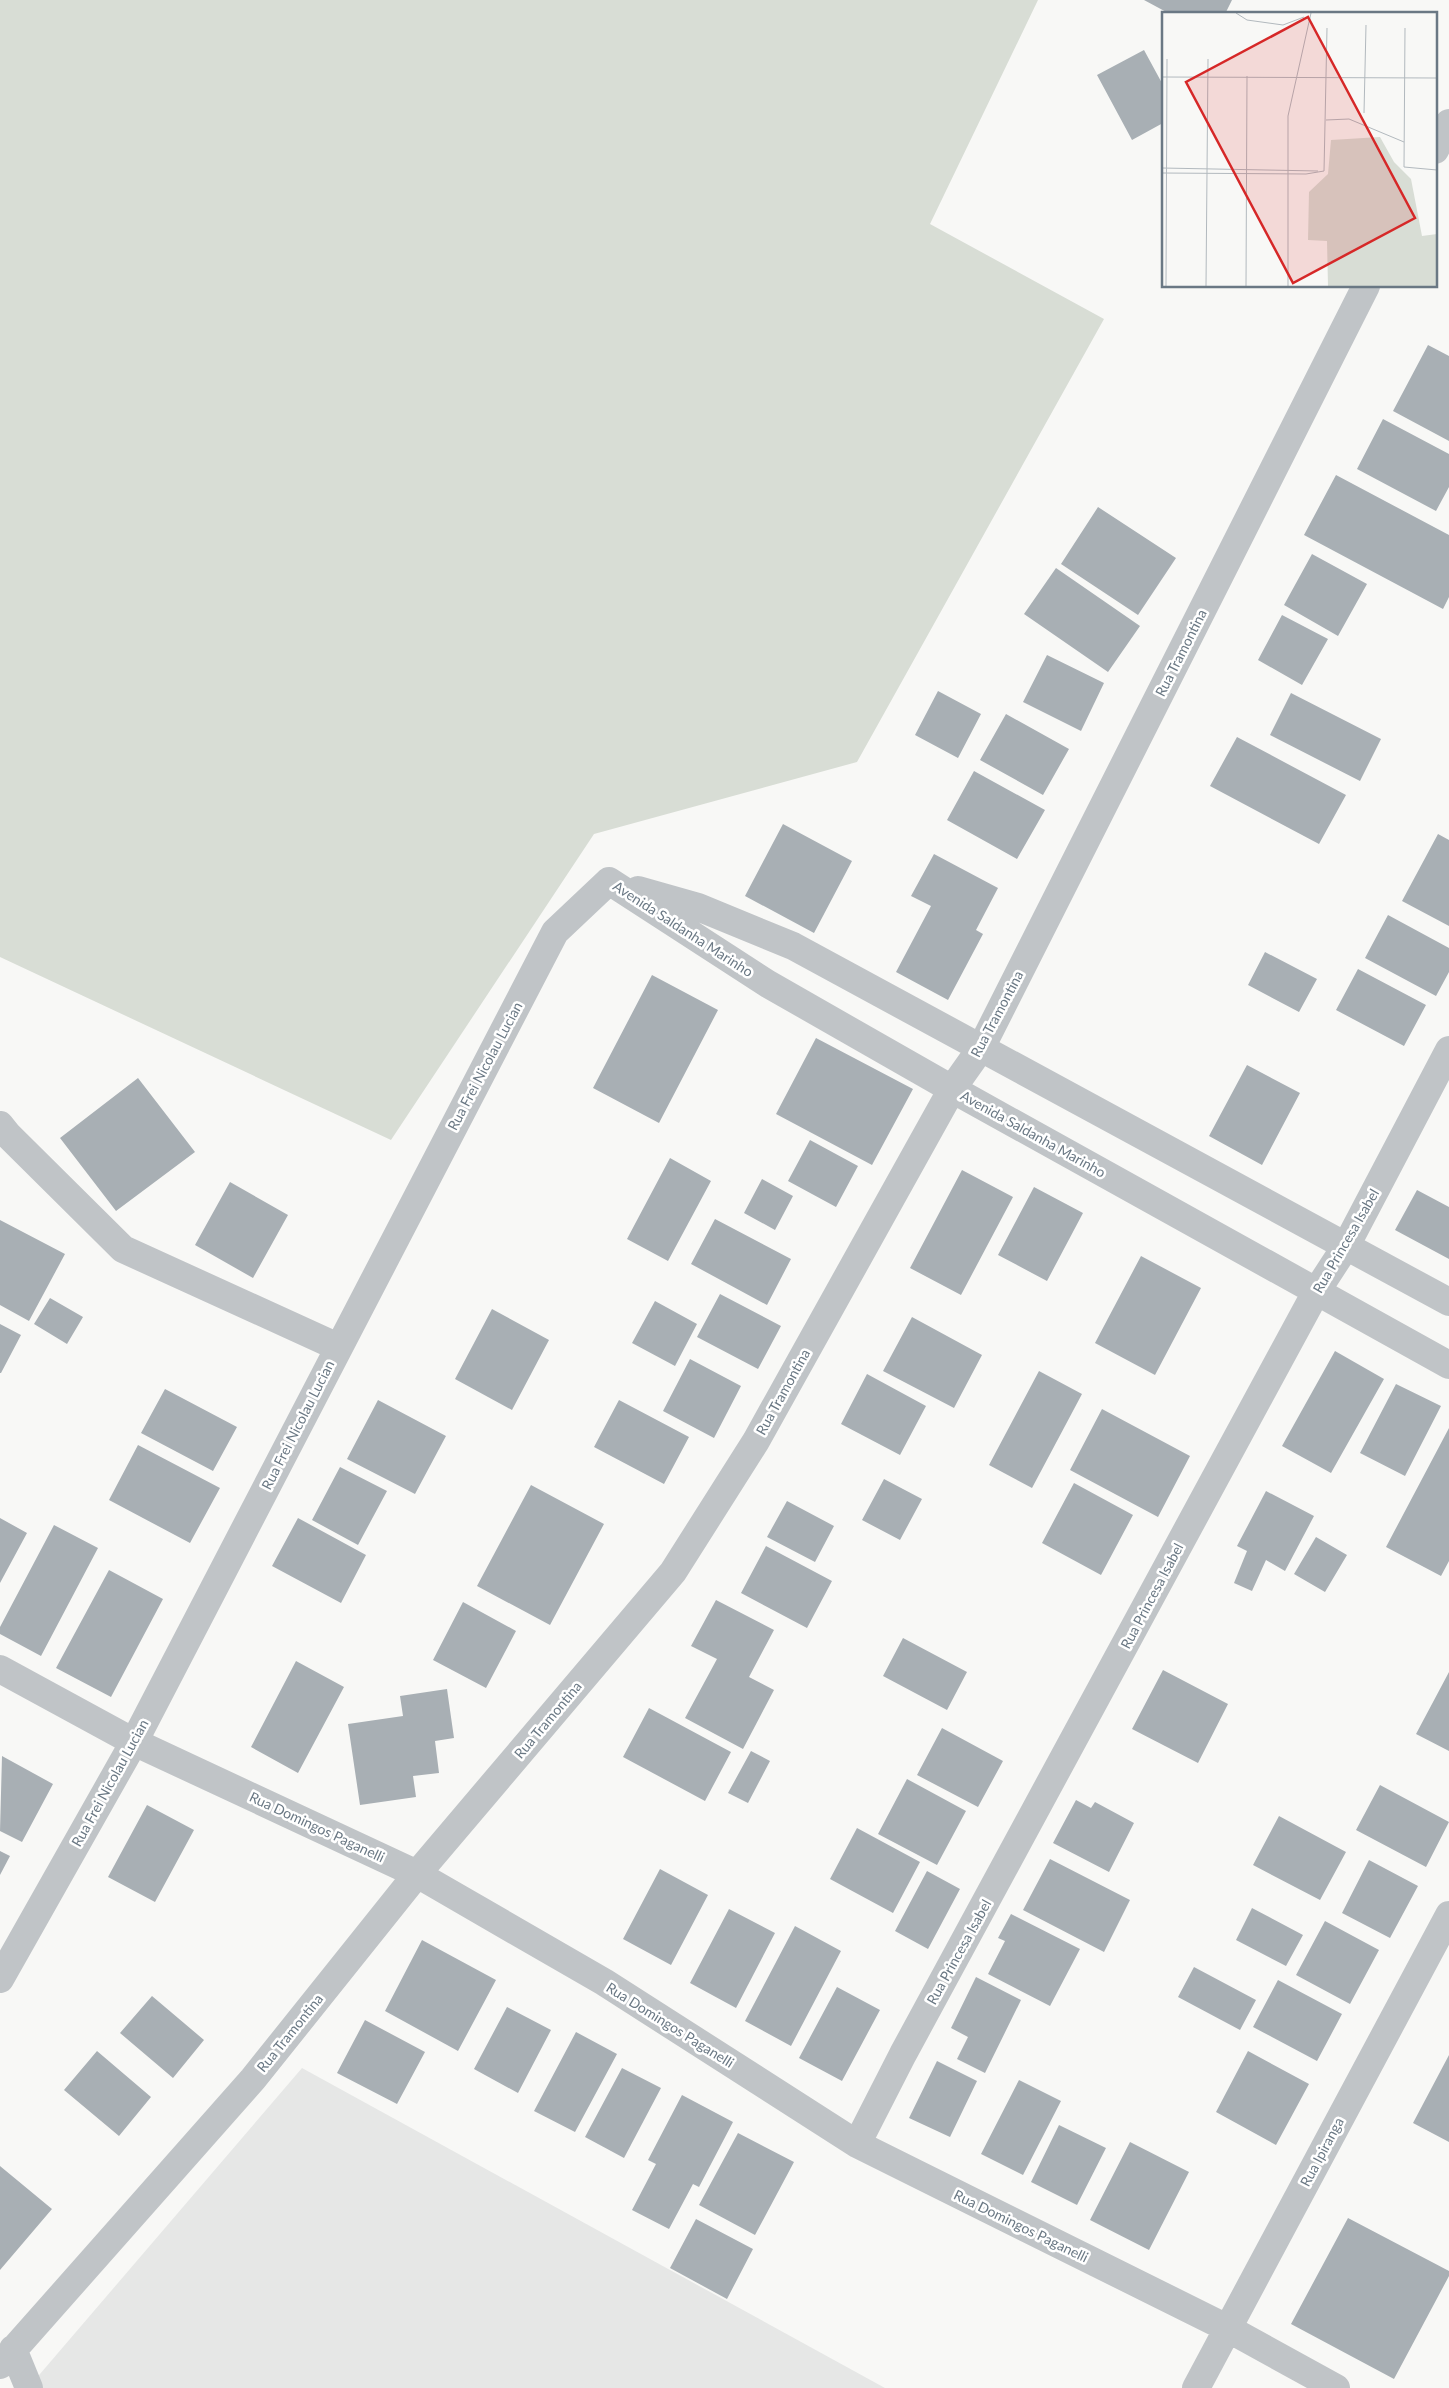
<svg xmlns="http://www.w3.org/2000/svg" width="1449" height="2388" font-family="Lato,sans-serif">
	<style>
		.built { fill: #e6e7e6 }
		.green { fill: #d8ddd5 }
		.building { fill: #a8afb4 }
		.lines { fill: none; stroke-linecap: round; stroke-linejoin: round }
		.minor { stroke: #c0c4c7; stroke-width: 28 }
		.labels { text-anchor: middle; stroke-width: 5; stroke-linejoin: round; paint-order: stroke }
		.street-label { font-size: 14px; fill: #6a7884; stroke: #fff }
		.inset-road { fill: none; stroke: #b2b9be; stroke-width: 1 }
		.view { fill: #d62828; fill-opacity: 0.15; stroke: #d62828; stroke-width: 2.5 }
		.inset-edge { fill: none; stroke: #6a7884; stroke-width: 2.5 }
	</style>
	<rect width="100%" height="100%" fill="#f8f8f6"/>
	<!-- built -->
	<path class="built" d="M302,2068L885,2388H28Z"/>
	<!-- green -->
	<path class="green" d="M0,0H1038L930,224L1104,319L857,762L594,834L391,1140L0,957Z"/>
	<!-- building -->
	<path class="building" d="M1144,0H1232L1225,14H1170Z
		M1144,50L1163,85V123L1132,140L1097,75Z
		M1428,345L1449,356V441L1393,411Z
		M1383,419L1449,454V487L1436,511L1357,469Z
		M1336,475L1449,535V597L1443,609L1304,535Z
		M1098,507L1176,558L1138,615L1061,564Z
		M1312,554L1367,584L1338,636L1284,605Z
		M1056,568L1140,626L1108,672L1024,614Z
		M1282,615L1328,639L1302,685L1258,660Z
		M1047,655L1104,683L1081,731L1023,702Z
		M938,691L981,714L958,758L915,735Z
		M1291,693L1381,739L1360,781L1270,735Z
		M1006,714L1069,749L1043,795L980,760Z
		M1237,737L1346,795L1319,844L1210,786Z
		M974,771L1045,810L1017,859L947,820Z
		M783,824L852,861L814,933L745,896Z
		M1438,834L1449,840V926L1402,901Z
		M934,854L998,888L976,930L983,934L948,1000L896,972L931,906L911,896Z
		M1388,915L1449,948V972L1436,996L1365,958Z
		M1265,952L1317,979L1299,1012L1248,985Z
		M1358,969L1426,1005L1404,1046L1336,1010Z
		M652,975L718,1010L659,1123L593,1088Z
		M816,1038L913,1089L872,1165L776,1114Z
		M1247,1065L1300,1093L1262,1165L1209,1136Z
		M138,1078L195,1152L116,1211L60,1138Z
		M810,1140L858,1166L836,1207L788,1181Z
		M670,1158L711,1181L668,1261L627,1239Z
		M962,1170L1013,1197L961,1295L910,1268Z
		M762,1179L793,1196L775,1230L744,1213Z
		M230,1182L288,1215L253,1278L195,1245Z
		M1034,1187L1083,1213L1047,1281L998,1255Z
		M1417,1190L1449,1207V1259L1395,1230Z
		M715,1219L791,1259L767,1305L691,1264Z
		M0,1220L65,1254L29,1321L0,1305Z
		M1141,1256L1201,1288L1155,1375L1095,1343Z
		M720,1294L781,1326L758,1369L697,1337Z
		M50,1298L83,1317L67,1344L34,1324Z
		M655,1301L697,1324L675,1366L632,1343Z
		M492,1309L549,1340L512,1410L455,1379Z
		M912,1317L982,1355L954,1408L883,1371Z
		M0,1324L21,1335L1,1373H0Z
		M1335,1351L1384,1379L1331,1473L1282,1446Z
		M690,1359L741,1386L714,1438L663,1411Z
		M1039,1371L1082,1394L1032,1488L989,1465Z
		M867,1374L926,1406L900,1455L841,1424Z
		M1396,1384L1441,1406L1405,1476L1360,1453Z
		M165,1389L237,1427L213,1471L141,1433Z
		M378,1400L446,1436L415,1494L347,1459Z
		M619,1400L689,1437L664,1484L594,1447Z
		M1102,1409L1190,1456L1158,1517L1070,1470Z
		M1449,1428V1561L1441,1576L1386,1547Z
		M138,1445L220,1488L190,1543L109,1500Z
		M340,1467L387,1491L358,1545L312,1520Z
		M884,1479L922,1499L900,1540L862,1520Z
		M1074,1483L1133,1515L1101,1575L1042,1543Z
		M531,1485L604,1524L550,1625L477,1586Z
		M1266,1491L1314,1516L1285,1571L1266,1560L1252,1591L1234,1583L1247,1551L1237,1546Z
		M787,1501L834,1526L815,1562L767,1537Z
		M0,1518L27,1533L0,1583Z
		M298,1518L366,1555L341,1603L272,1566Z
		M54,1525L98,1548L41,1656L0,1634V1627Z
		M1316,1537L1347,1555L1325,1592L1294,1574Z
		M766,1546L832,1581L807,1628L741,1593Z
		M109,1570L163,1599L111,1697L56,1668Z
		M716,1600L774,1630L749,1677L774,1690L743,1749L685,1718L717,1659L691,1646Z
		M463,1602L516,1631L486,1688L433,1660Z
		M903,1638L967,1672L947,1710L883,1676Z
		M296,1661L344,1687L298,1773L251,1747Z
		M1163,1670L1228,1704L1198,1763L1132,1729Z
		M1449,1672V1751L1416,1734Z
		M447,1689L454,1738L435,1741L439,1773L413,1776L416,1797L360,1805L348,1724L403,1716L400,1696Z
		M649,1708L731,1752L705,1801L623,1757Z
		M942,1728L1003,1761L978,1807L917,1775Z
		M751,1751L770,1761L748,1803L728,1793Z
		M2,1756L53,1784L22,1842L0,1831Z
		M907,1779L966,1811L937,1865L878,1834Z
		M1380,1785L1449,1822L1426,1867L1356,1830Z
		M1076,1800L1091,1808L1095,1802L1134,1823L1109,1872L1053,1843Z
		M147,1805L194,1830L155,1902L108,1877Z
		M1279,1816L1346,1852L1320,1900L1253,1865Z
		M857,1828L920,1862L893,1913L830,1879Z
		M0,1851L10,1856L0,1875Z
		M1050,1859L1130,1900L1104,1952L1023,1910Z
		M1369,1860L1418,1886L1390,1938L1342,1913Z
		M660,1869L708,1895L671,1965L623,1939Z
		M927,1871L960,1889L928,1949L895,1931Z
		M1252,1908L1303,1935L1286,1966L1236,1940Z
		M729,1909L775,1933L736,2008L690,1983Z
		M1011,1914L1080,1949L1050,2006L988,1974L1005,1941L998,1938Z
		M1325,1921L1379,1950L1350,2004L1296,1975Z
		M795,1926L841,1951L791,2046L745,2021Z
		M422,1940L496,1980L458,2051L385,2011Z
		M1194,1967L1256,2000L1240,2030L1178,1997Z
		M976,1977L1021,2000L985,2073L957,2059L968,2037L951,2028Z
		M1278,1980L1342,2014L1317,2061L1253,2027Z
		M837,1987L880,2010L842,2081L799,2058Z
		M152,1996L204,2040L173,2078L120,2033Z
		M507,2007L551,2030L518,2093L474,2069Z
		M365,2020L425,2052L397,2104L337,2073Z
		M576,2032L617,2054L575,2132L534,2111Z
		M97,2051L151,2097L119,2136L64,2090Z
		M1248,2051L1309,2084L1276,2145L1216,2112Z
		M1449,2055V2142L1413,2123Z
		M937,2061L977,2081L950,2137L909,2118Z
		M622,2068L661,2088L624,2158L585,2137Z
		M1019,2080L1061,2101L1023,2175L981,2154Z
		M682,2095L733,2122L699,2187L693,2184L669,2229L632,2210L656,2164L648,2160Z
		M1059,2125L1106,2148L1077,2205L1031,2182Z
		M738,2133L794,2162L755,2235L699,2205Z
		M1130,2142L1189,2172L1149,2250L1090,2220Z
		M0,2166L52,2209L0,2270Z
		M1348,2218L1449,2271V2276L1394,2379L1291,2324Z
		M696,2219L753,2249L727,2299L670,2268Z"/>
	<g class="lines">
		<!-- minor -->
		<path class="minor" d="M1435,150L1449,123
			M609,881L768,984L952,1089L1449,1365
			M638,890L698,907L793,946L1449,1302
			M0,1125L8,1135L123,1249L338,1347
			M0,1669L134,1742L417,1874L604,1982L857,2144L1227,2328L1336,2388
			M0,1979L134,1742L555,932L609,881
			M857,2144L903,2054L1316,1292L1346,1246L1449,1050
			M13,2349L29,2388
			M0,2365L253,2079L417,1874L673,1572L756,1441L952,1089L981,1048L1366,286
			M1196,2388L1449,1915"/>
	</g>
	<g class="labels">
		<!-- street labels -->
		<g class="street-label">
			<text transform="translate(1181 653) rotate(-63)" y="5">Rua Tramontina</text>
			<text transform="translate(683 929) rotate(33)" y="5">Avenida Saldanha Marinho</text>
			<text transform="translate(997 1014) rotate(-62)" y="5">Rua Tramontina</text>
			<text transform="translate(485 1066) rotate(-62)" y="5">Rua Frei Nicolau Lucian</text>
			<text transform="translate(1033 1134) rotate(29)" y="5">Avenida Saldanha Marinho</text>
			<text transform="translate(1346 1241) rotate(-60)" y="5">Rua Princesa Isabel</text>
			<text transform="translate(783 1392) rotate(-61)" y="5">Rua Tramontina</text>
			<text transform="translate(298 1425) rotate(-63)" y="5">Rua Frei Nicolau Lucian</text>
			<text transform="translate(1152 1596) rotate(-62)" y="5">Rua Princesa Isabel</text>
			<text transform="translate(548 1720) rotate(-50)" y="5">Rua Tramontina</text>
			<text transform="translate(110 1783) rotate(-61)" y="5">Rua Frei Nicolau Lucian</text>
			<text transform="translate(317 1827) rotate(25)" y="5">Rua Domingos Paganelli</text>
			<text transform="translate(959 1952) rotate(-61)" y="5">Rua Princesa Isabel</text>
			<text transform="translate(670 2025) rotate(32)" y="5">Rua Domingos Paganelli</text>
			<text transform="translate(290 2033) rotate(-51)" y="5">Rua Tramontina</text>
			<text transform="translate(1322 2152) rotate(-62)" y="5">Rua Ipiranga</text>
			<text transform="translate(1021 2226) rotate(26)" y="5">Rua Domingos Paganelli</text>
		</g>
	</g>
	<!-- overview -->
	<g transform="translate(1162 12)">
		<rect width="275" height="275" fill="#f8f8f6"/>
		<path d="M218,125L232,150L249,167L260,224L275,222V274H166L165,229L146,228L147,180L166,162L169,128Z" fill="#d8ddd5"/>
		<path class="inset-road" d="M74,1L85,8L121,13L142,5M243,16L242,155L275,158M0,65L275,66M202,101L204,13M164,108L187,107L242,130M0,156L156,159M162,159L165,16M0,161L144,162L162,159M4,274L5,47M44,274L46,47M84,274L85,64M126,274V104L149,1"/>
		<path class="view" d="M146,5L253,206L131,271L24,70Z"/>
		<rect width="275" height="275" class="inset-edge"/>
	</g>
</svg>
